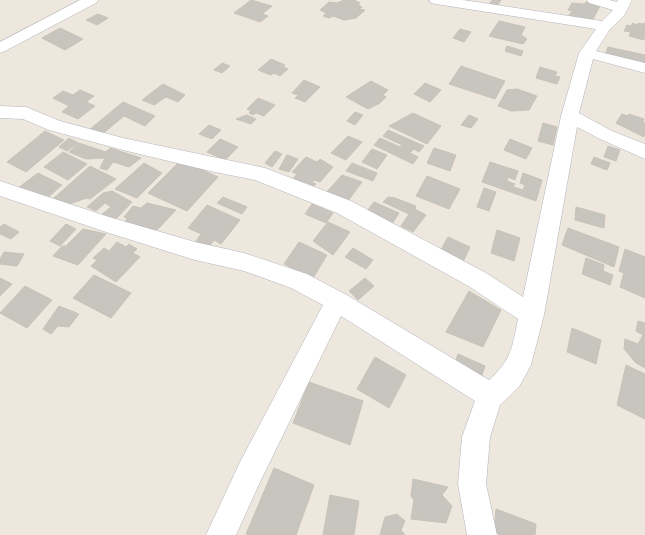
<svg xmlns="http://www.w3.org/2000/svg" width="645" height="535" font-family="Raleway,sans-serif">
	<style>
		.building { fill: #c8c4be; stroke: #c8c3b8 }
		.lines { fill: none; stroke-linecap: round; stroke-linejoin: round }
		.minor-casing { stroke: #b2b4be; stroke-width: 1 }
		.minor { fill: #fff; fill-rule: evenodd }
	</style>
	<rect width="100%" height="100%" fill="#ede7de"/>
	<!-- building -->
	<path class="building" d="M251,0L272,6L262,14L268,16L260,22L234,13Z
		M344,0H354L360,3L358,5L362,7L359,9L365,10L356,18L344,20L333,16L329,18L323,16L326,13L320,10L329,2L337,3Z
		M492,0H501L497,7L489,5Z
		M586,2L600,6L593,19H591L590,21L568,17L572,11L568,10L572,3L585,4Z
		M98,14L108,18L97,25L86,20Z
		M499,21L525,27L521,35L527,39L523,44L489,36Z
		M632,23L637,25L638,23L643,24L645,23L644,40L629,36L631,32L624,31L627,25L632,26Z
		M60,28L83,39L65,50L42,38Z
		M460,29L471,32L464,42L453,38Z
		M507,46L523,51L521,56L505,51Z
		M608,47L645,55V66L605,55Z
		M271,59L285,65L283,67L288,69L280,76L274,73L271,75L258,70Z
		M222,63L230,66L222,73L214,70Z
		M461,66L505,81L495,99L449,84Z
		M540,67L557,72L555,76L560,77L557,84L536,78Z
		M304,80L320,87L305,102L295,98L298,95L292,93Z
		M371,81L388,90L383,95L386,97L380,103L368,109L346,97Z
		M425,83L441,90L430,102L414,94Z
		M163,84L185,95L178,102L166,97L154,105L142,100Z
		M517,89L537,96L529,110L511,111L498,106L507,90Z
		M80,90L94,96L86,102L95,106L78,119L62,112L69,106L53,98L63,91L73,95Z
		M258,98L275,105L264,116L256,113L253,115L249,113L251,111L247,109Z
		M123,102L155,116L145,126L124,116L101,135L89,130Z
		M355,112L363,115L355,125L347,121Z
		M413,113L441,126L427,144L389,126Z
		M622,114L628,116L629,114L644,119L643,122L645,123L644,137L616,123Z
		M247,115L256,119L251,124L236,119Z
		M469,115L478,119L471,128L461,125Z
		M543,123L557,127L553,145L538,141Z
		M209,125L221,130L212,139L199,134Z
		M388,130L424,146L419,152L414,149L410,153L418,157L413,164L374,145L380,138L400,147L402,145L383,136Z
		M45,131L64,140L26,172L7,162Z
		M348,136L362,142L346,160L331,153Z
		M69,138L78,143L67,151L59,147Z
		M220,139L238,147L225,160L207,152Z
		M510,139L532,148L526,159L504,150Z
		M79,143L106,152L110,148L141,158L129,167L113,162L107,170L100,168L105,158L86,159L69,152Z
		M608,146L620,150L616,161L604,157Z
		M434,148L456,155L450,171L427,163Z
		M372,149L387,155L377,169L362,162Z
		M275,151L282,154L272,167L265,163Z
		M63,152L87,164L68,180L44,167Z
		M287,155L298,159L289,172L279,169Z
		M306,157L317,162L320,159L333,167L320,182L314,180L312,182L316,184L314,186L305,182L301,186L291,181L297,174L292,172Z
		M594,157L610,163L607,170L591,164Z
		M181,160L218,177L187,211L148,193Z
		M490,162L518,171L515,180L508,177L507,181L515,184L513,187L523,190L525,185L520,183L523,173L542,180L536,201L482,182Z
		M144,163L162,173L137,198L115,189Z
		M352,163L377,173L373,181L346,171Z
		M90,166L116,179L90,199L87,198L66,205L54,198Z
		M38,173L62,185L45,200L18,188Z
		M342,175L362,182L345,205L324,195Z
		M427,176L460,189L449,209L416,196Z
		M484,188L496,192L489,211L477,207Z
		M112,191L132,202L114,221L101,215L111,207L105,203L96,211L87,207L103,193Z
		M223,197L247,207L242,214L217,203Z
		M388,197L395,198L416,206L415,209L426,215L413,232L401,226L409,214L383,202Z
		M374,202L399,213L392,224L366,212Z
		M147,203L176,210L157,230L125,223L127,218L124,217L133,206L141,208Z
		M312,204L333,213L326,223L305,214Z
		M207,205L240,220L221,244L214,240L209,247L194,244L201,234L188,228Z
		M576,207L605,215L604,228L575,220Z
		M328,222L350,232L333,255L313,241Z
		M4,224L19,232L11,239L0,234V227Z
		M66,224L76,229L60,246L50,241Z
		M568,228L619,247L614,267L562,245Z
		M83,229L106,234L78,265L53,256L62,246H66Z
		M497,230L520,238L514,261L491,253Z
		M448,237L470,247L461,266L438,255Z
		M117,242L126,247L129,244L137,249L133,253L140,257L116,282L91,266L97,260L93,258L104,248L109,251Z
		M299,242L327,255L313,278L284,264Z
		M353,248L373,260L366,269L345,257Z
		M625,249L645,257V298L620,287L624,273L619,271Z
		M4,252L24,254L17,266L0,264V259Z
		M586,258L604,265L603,271L613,275L610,285L582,274Z
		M94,275L131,293L111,318L73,298Z
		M0,278L12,284L0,296Z
		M365,278L374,286L358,300L349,291Z
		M25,286L52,300L27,328L0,313Z
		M469,291L501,310L483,347L446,332Z
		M59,306L79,314L69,327L58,326L51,334L43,329Z
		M638,321L645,323V368L636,363L624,349L625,339L638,344L643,335L636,331Z
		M572,328L601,340L596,364L567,352Z
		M458,354L485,366L481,378L454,366Z
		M375,357L406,375L389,408L357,389Z
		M626,365L645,374V419L617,405Z
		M309,382L363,401L350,445L293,423Z
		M274,468L314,485L296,535H248L246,534Z
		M413,479L448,487L442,495L452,506L446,523L411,519L414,500L411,496Z
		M330,495L359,501L354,535H323Z
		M496,509L536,524L535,535H501L494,532Z
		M397,514L405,521L401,530L405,535H380L385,517Z"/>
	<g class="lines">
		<!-- minor casing -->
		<g class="minor-casing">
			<path id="minor" d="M80,0H98L96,3L5,51L0,53V42Z
				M429,0H463L602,21L613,10L589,3L587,0H609L617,2L618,0H632L624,16L610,29L596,51L645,63V73L593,59L579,113L612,131L645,144V159L600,139L577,127L544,315L531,365L519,387L500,405L490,437L486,484L497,535H467L458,484L462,437L475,401L341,316L260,482L236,535H206L240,462L323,305L291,288L244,271L195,260L109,233L0,196V181L109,217L195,242L244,253L307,274L345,294L489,380C512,359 512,348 518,319L470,287L337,213L255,180L210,171L123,150L49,130L23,119L0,118V106L26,107L60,121L123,138L265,168L351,201L486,273L523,297L561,116L579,53L596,29L436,4L431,3Z"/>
		</g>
		<!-- minor -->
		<use href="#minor" class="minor"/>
	</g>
</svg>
